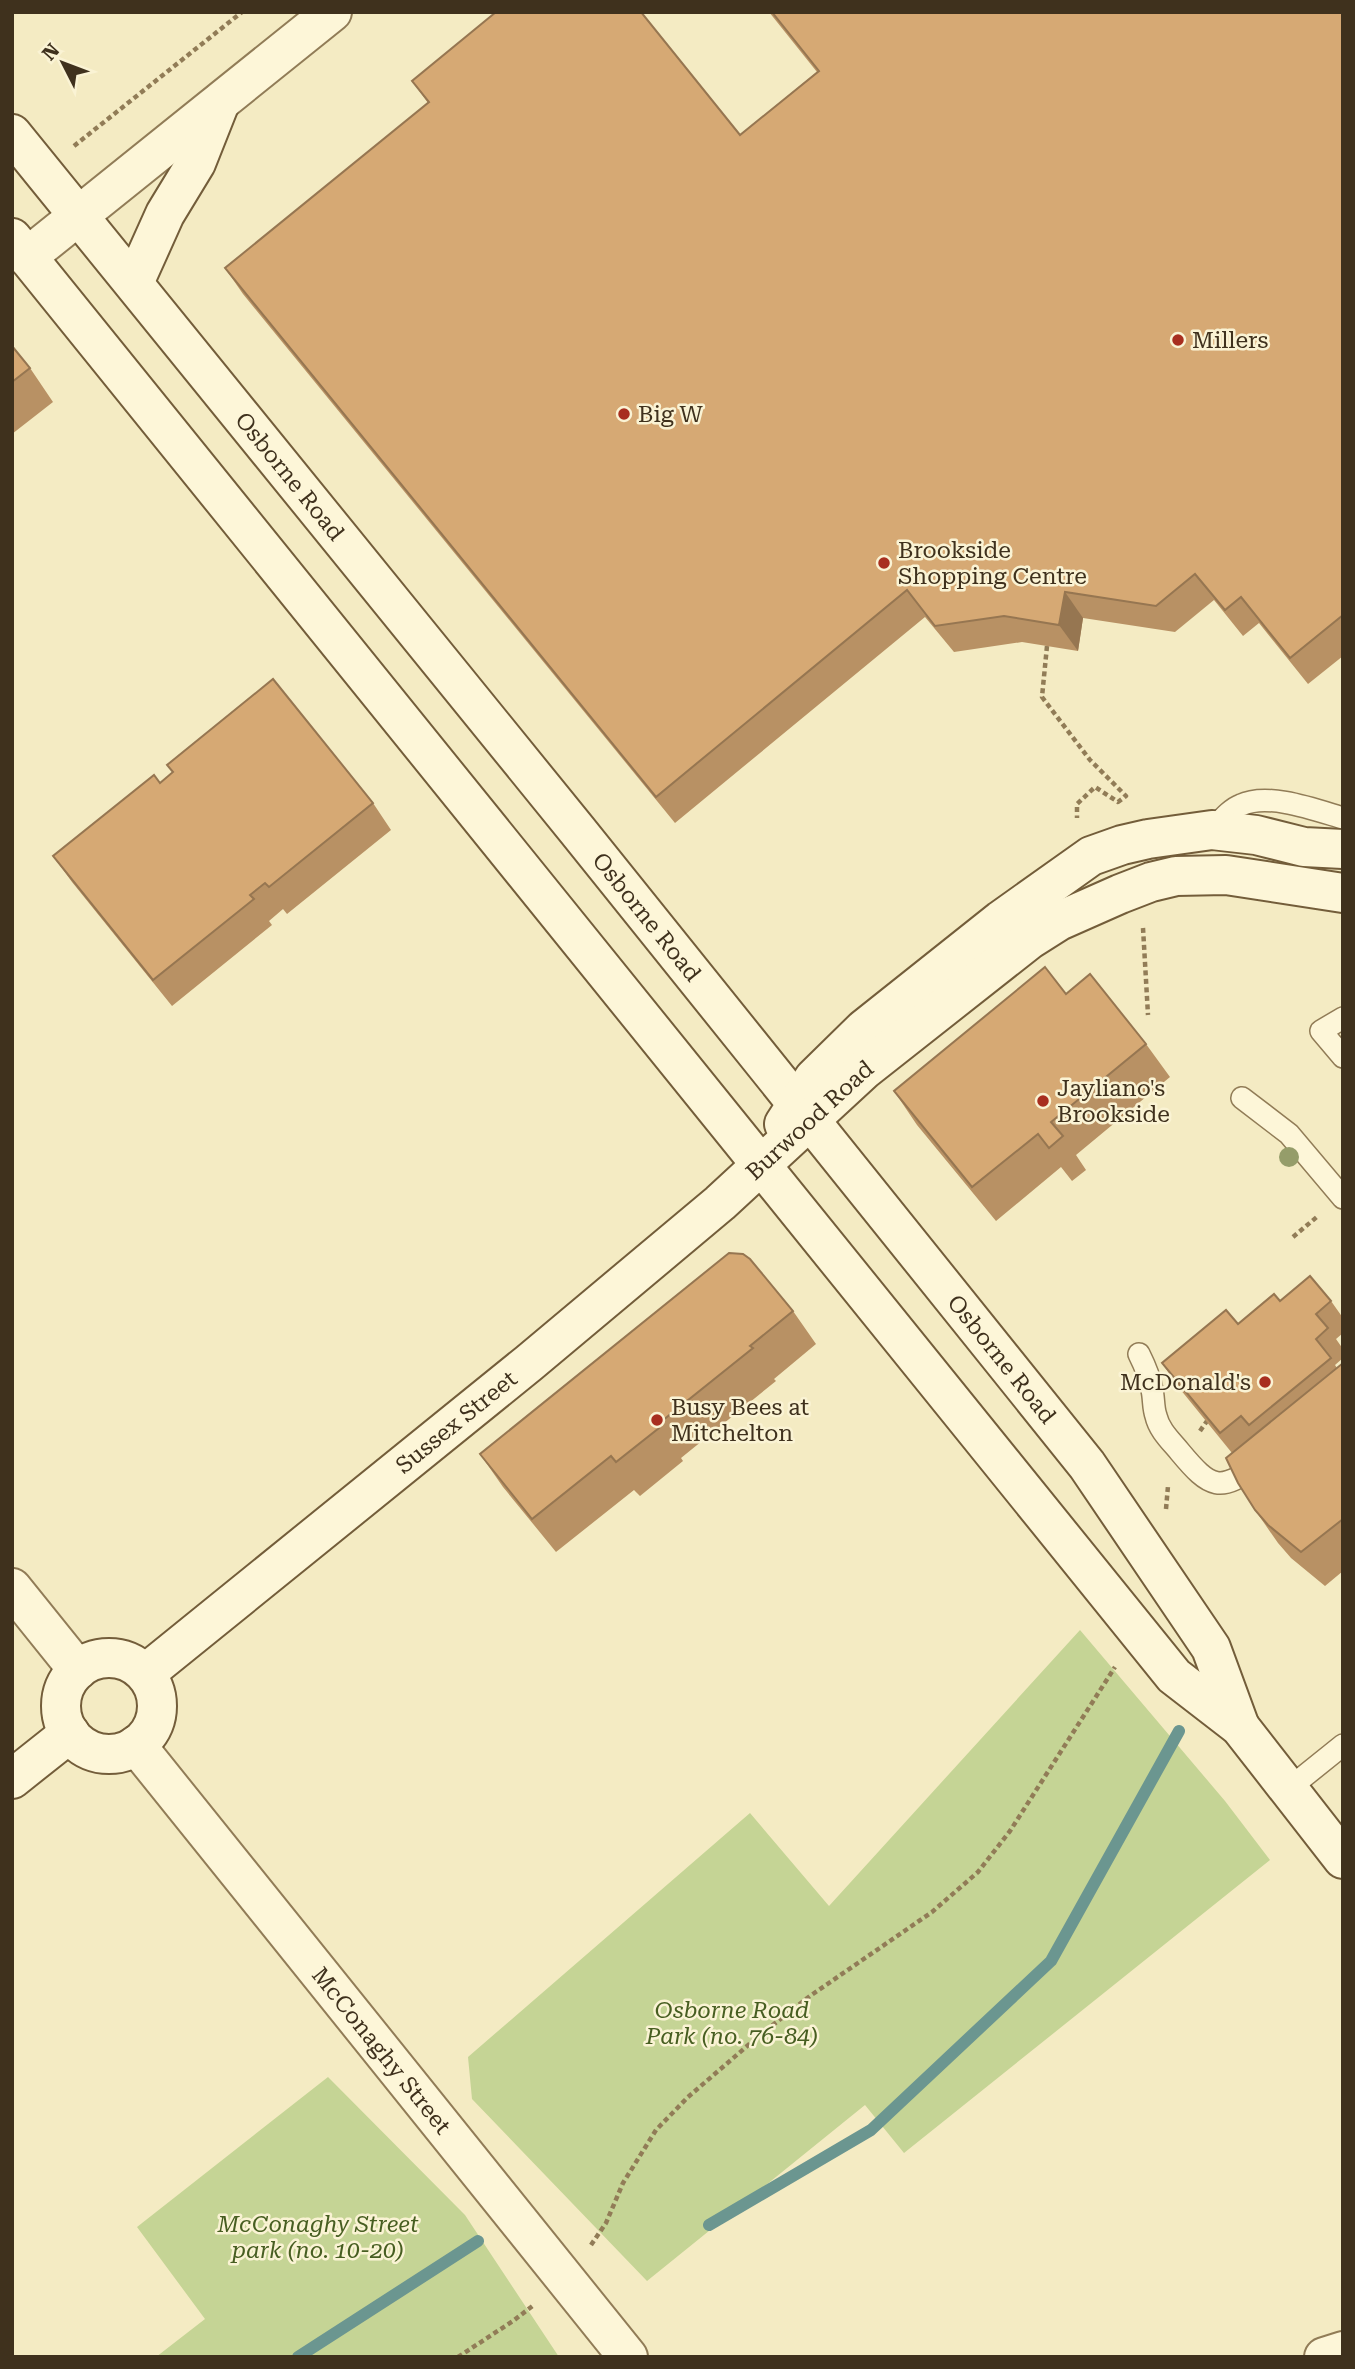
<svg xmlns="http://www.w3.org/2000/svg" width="1355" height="2369" font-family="'Roboto Serif',serif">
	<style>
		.green { fill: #c5d495 }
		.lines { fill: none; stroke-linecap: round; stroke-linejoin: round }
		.stream { stroke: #6b9690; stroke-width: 12 }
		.lane-casing { stroke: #917c57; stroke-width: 24 }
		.street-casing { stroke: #917c57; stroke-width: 42 }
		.secondary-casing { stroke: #735d3a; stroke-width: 42 }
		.path { stroke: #917c57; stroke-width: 4.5; stroke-dasharray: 5 3.5; stroke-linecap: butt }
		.lane { stroke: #fdf6d8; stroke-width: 21 }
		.street { stroke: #fdf6d8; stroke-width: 38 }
		.secondary { stroke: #fdf6d8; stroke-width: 38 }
		.tree { fill: #959d6a }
		.wall { fill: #b89164 }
		.shaded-wall { fill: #967651 }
		.building { fill: #d6a974; stroke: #967651; stroke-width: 2 }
		.poi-dot { fill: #a82e1f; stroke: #faf3d4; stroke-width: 2.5 }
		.labels { text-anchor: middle; stroke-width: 5; stroke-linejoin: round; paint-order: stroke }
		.poi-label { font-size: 23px; fill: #3f311d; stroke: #faf3d4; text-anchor: start }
		.street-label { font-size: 23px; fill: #3f311d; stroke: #faf3d4 }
		.park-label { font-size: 23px; font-style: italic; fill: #475e21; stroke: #faf3d4 }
	</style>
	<rect width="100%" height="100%" fill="#f4ebc3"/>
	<!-- green -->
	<path class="green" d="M1080,1630L1225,1801L1270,1860L904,2153L865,2105L647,2281L472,2099L468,2057L750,1813L829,1906Z
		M328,2077L465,2215L559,2357H156L205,2319L137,2227Z"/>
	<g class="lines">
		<!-- stream -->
		<path class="stream" d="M709,2225L871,2130L1051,1961L1179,1731
			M298,2357L478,2241"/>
		<!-- lane casing -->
		<g class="lane-casing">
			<path id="lane" d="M1212,830C1220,822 1230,809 1241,805C1268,792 1316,810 1343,818
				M1343,1018L1321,1031L1343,1057
				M1242,1098L1289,1134L1343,1198
				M1139,1354C1145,1366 1150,1377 1152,1390C1154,1398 1153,1408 1156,1416C1159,1430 1171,1441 1180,1452C1210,1488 1220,1494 1259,1463
				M1287,1790L1343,1745"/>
		</g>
		<!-- street casing -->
		<g class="street-casing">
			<g id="street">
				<path d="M27,257L332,12"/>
				<path d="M12,1588L78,1670"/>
				<path id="s1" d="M136,1745L628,2357"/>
				<path d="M1324,2357L1343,2351"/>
			</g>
		</g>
		<!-- secondary casing -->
		<g class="secondary-casing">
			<g id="secondary">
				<path id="s2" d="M12,134L577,830L1087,1465L1211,1648L1240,1727"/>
				<path d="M12,238L1174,1676L1240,1727L1343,1859"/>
				<path d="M134,283L165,214L196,163L219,105"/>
				<path d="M784,1124L814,1078L864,1029L1001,920L1091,856L1122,845L1148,839L1212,830L1256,835L1304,847L1343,849"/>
				<circle cx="109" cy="1706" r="48"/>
				<path id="s3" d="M146,1673L529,1363L720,1203L864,1070L1029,940L1059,921L1120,894L1151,882L1176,876L1226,875L1343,893"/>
				<path d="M12,1779L70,1733"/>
			</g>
		</g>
		<!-- path -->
		<path class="path" d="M74,146L242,12
			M1047,646L1042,697L1090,760L1126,796L1118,802L1095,787L1077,804V818
			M1143,928L1148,1015
			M1293,1237L1318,1216
			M1200,1431L1207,1421
			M1166,1509L1168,1486
			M591,2245L606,2223L623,2183L656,2130L688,2097L760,2035L810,1996L932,1912L978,1872L1010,1831L1115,1667
			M458,2357L513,2321L535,2304"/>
		<!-- lane -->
		<use href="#lane" class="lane"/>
		<!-- street -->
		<use href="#street" class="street"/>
		<!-- secondary -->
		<use href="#secondary" class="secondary"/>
	</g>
	<!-- trees -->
	<circle class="tree" cx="1289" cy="1157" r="10"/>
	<!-- wall -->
	<path class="wall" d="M769,12H1343V656L1308,684L1259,623L1243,636L1214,600L1175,632L1083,618L1078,651L1022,642L954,652L925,617L675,823L243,294L225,268L428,103L412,81L740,135L817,72Z
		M12,346L30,368L53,402L12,434Z
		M167,765L373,803L391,830L287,914L283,909L269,921L272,925L172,1006L72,882L53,856L160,783L173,772Z
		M1066,994L1146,1044L1170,1077L1076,1155L1086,1170L1072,1181L1061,1167L996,1221L917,1125L894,1091Z
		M1280,1301H1331L1343,1318V1333L1336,1339L1343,1349V1358L1335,1365L1337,1368L1343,1363V1571L1325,1586L1291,1558L1278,1543L1255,1510L1232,1453L1180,1389L1162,1363L1238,1324Z
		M793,1311L816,1344L774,1379L776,1381L681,1458L683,1461L640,1496L634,1490L556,1552L503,1487L480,1454Z"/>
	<!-- shaded-wall -->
	<path class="shaded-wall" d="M1065,592L1083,618L1078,651L1059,625Z"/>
	<!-- building -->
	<path class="building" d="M496,12H641L740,135L819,71L772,12H1343V615L1290,658L1241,597L1225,610L1195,574L1156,606L1065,592L1059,625L1004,616L935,626L907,590L656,797L225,268L429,102L412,81Z
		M12,346L30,368L12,382Z
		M273,679L373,803L269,887L265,883L250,895L254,899L153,980L53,856L154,775L160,783L173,772L167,765Z
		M1045,967L1066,994L1090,974L1146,1044L1051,1122L1063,1136L1049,1148L1038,1134L972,1187L894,1091Z
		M729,1253L743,1254L750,1259L793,1311L750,1346L753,1348L657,1425L659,1428L616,1462L611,1456L532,1519L480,1454Z
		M1310,1276L1331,1301L1316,1314L1328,1328L1316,1339L1331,1358L1249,1425L1241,1416L1220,1433L1162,1363L1226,1310L1238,1324L1274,1294L1280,1301Z
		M1343,1363V1519L1301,1552L1268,1525L1255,1510L1238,1483L1226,1458Z"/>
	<!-- markers -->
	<g class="poi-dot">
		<circle cx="1178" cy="340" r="7"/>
		<circle cx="624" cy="414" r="7"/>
		<circle cx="884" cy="563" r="7"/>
		<circle cx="1043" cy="1101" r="7"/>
		<circle cx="1265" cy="1382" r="7"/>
		<circle cx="657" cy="1420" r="7"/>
	</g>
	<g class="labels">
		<!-- poi labels -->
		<g class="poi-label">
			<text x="1192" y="348">Millers</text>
			<text x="638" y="422">Big W</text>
			<text x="898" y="558">Brookside<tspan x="898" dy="26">Shopping Centre</tspan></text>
			<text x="1057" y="1096">Jayliano's<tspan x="1057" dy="26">Brookside</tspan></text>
			<text x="1251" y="1390" text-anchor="end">McDonald's</text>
			<text x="671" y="1415">Busy Bees at<tspan x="671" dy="26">Mitchelton</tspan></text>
		</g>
		<!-- street labels -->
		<g class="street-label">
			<text dy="8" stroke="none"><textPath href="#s2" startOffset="441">Osborne Road</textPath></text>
			<text dy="8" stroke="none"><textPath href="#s2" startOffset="1008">Osborne Road</textPath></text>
			<text dy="8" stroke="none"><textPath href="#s3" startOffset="864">Burwood Road</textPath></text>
			<text dy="8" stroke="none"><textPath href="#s2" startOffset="1575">Osborne Road</textPath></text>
			<text dy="8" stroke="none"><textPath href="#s3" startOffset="399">Sussex Street</textPath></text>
			<text dy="8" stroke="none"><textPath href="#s1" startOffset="392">McConaghy Street</textPath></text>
		</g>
		<!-- park labels -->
		<g class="park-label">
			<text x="732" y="2018">Osborne Road<tspan x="732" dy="26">Park (no. 76-84)</tspan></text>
			<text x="318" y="2232">McConaghy Street<tspan x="318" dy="26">park (no. 10-20)</tspan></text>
		</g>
	</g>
	<!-- border -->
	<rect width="1355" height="2369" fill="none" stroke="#3f311d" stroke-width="28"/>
	<!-- north arrow -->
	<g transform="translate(63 63) rotate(312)" stroke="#faf3d4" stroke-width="5" paint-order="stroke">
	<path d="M0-5L12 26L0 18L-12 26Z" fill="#3f311d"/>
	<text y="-10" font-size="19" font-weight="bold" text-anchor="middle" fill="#3f311d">N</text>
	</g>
</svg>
